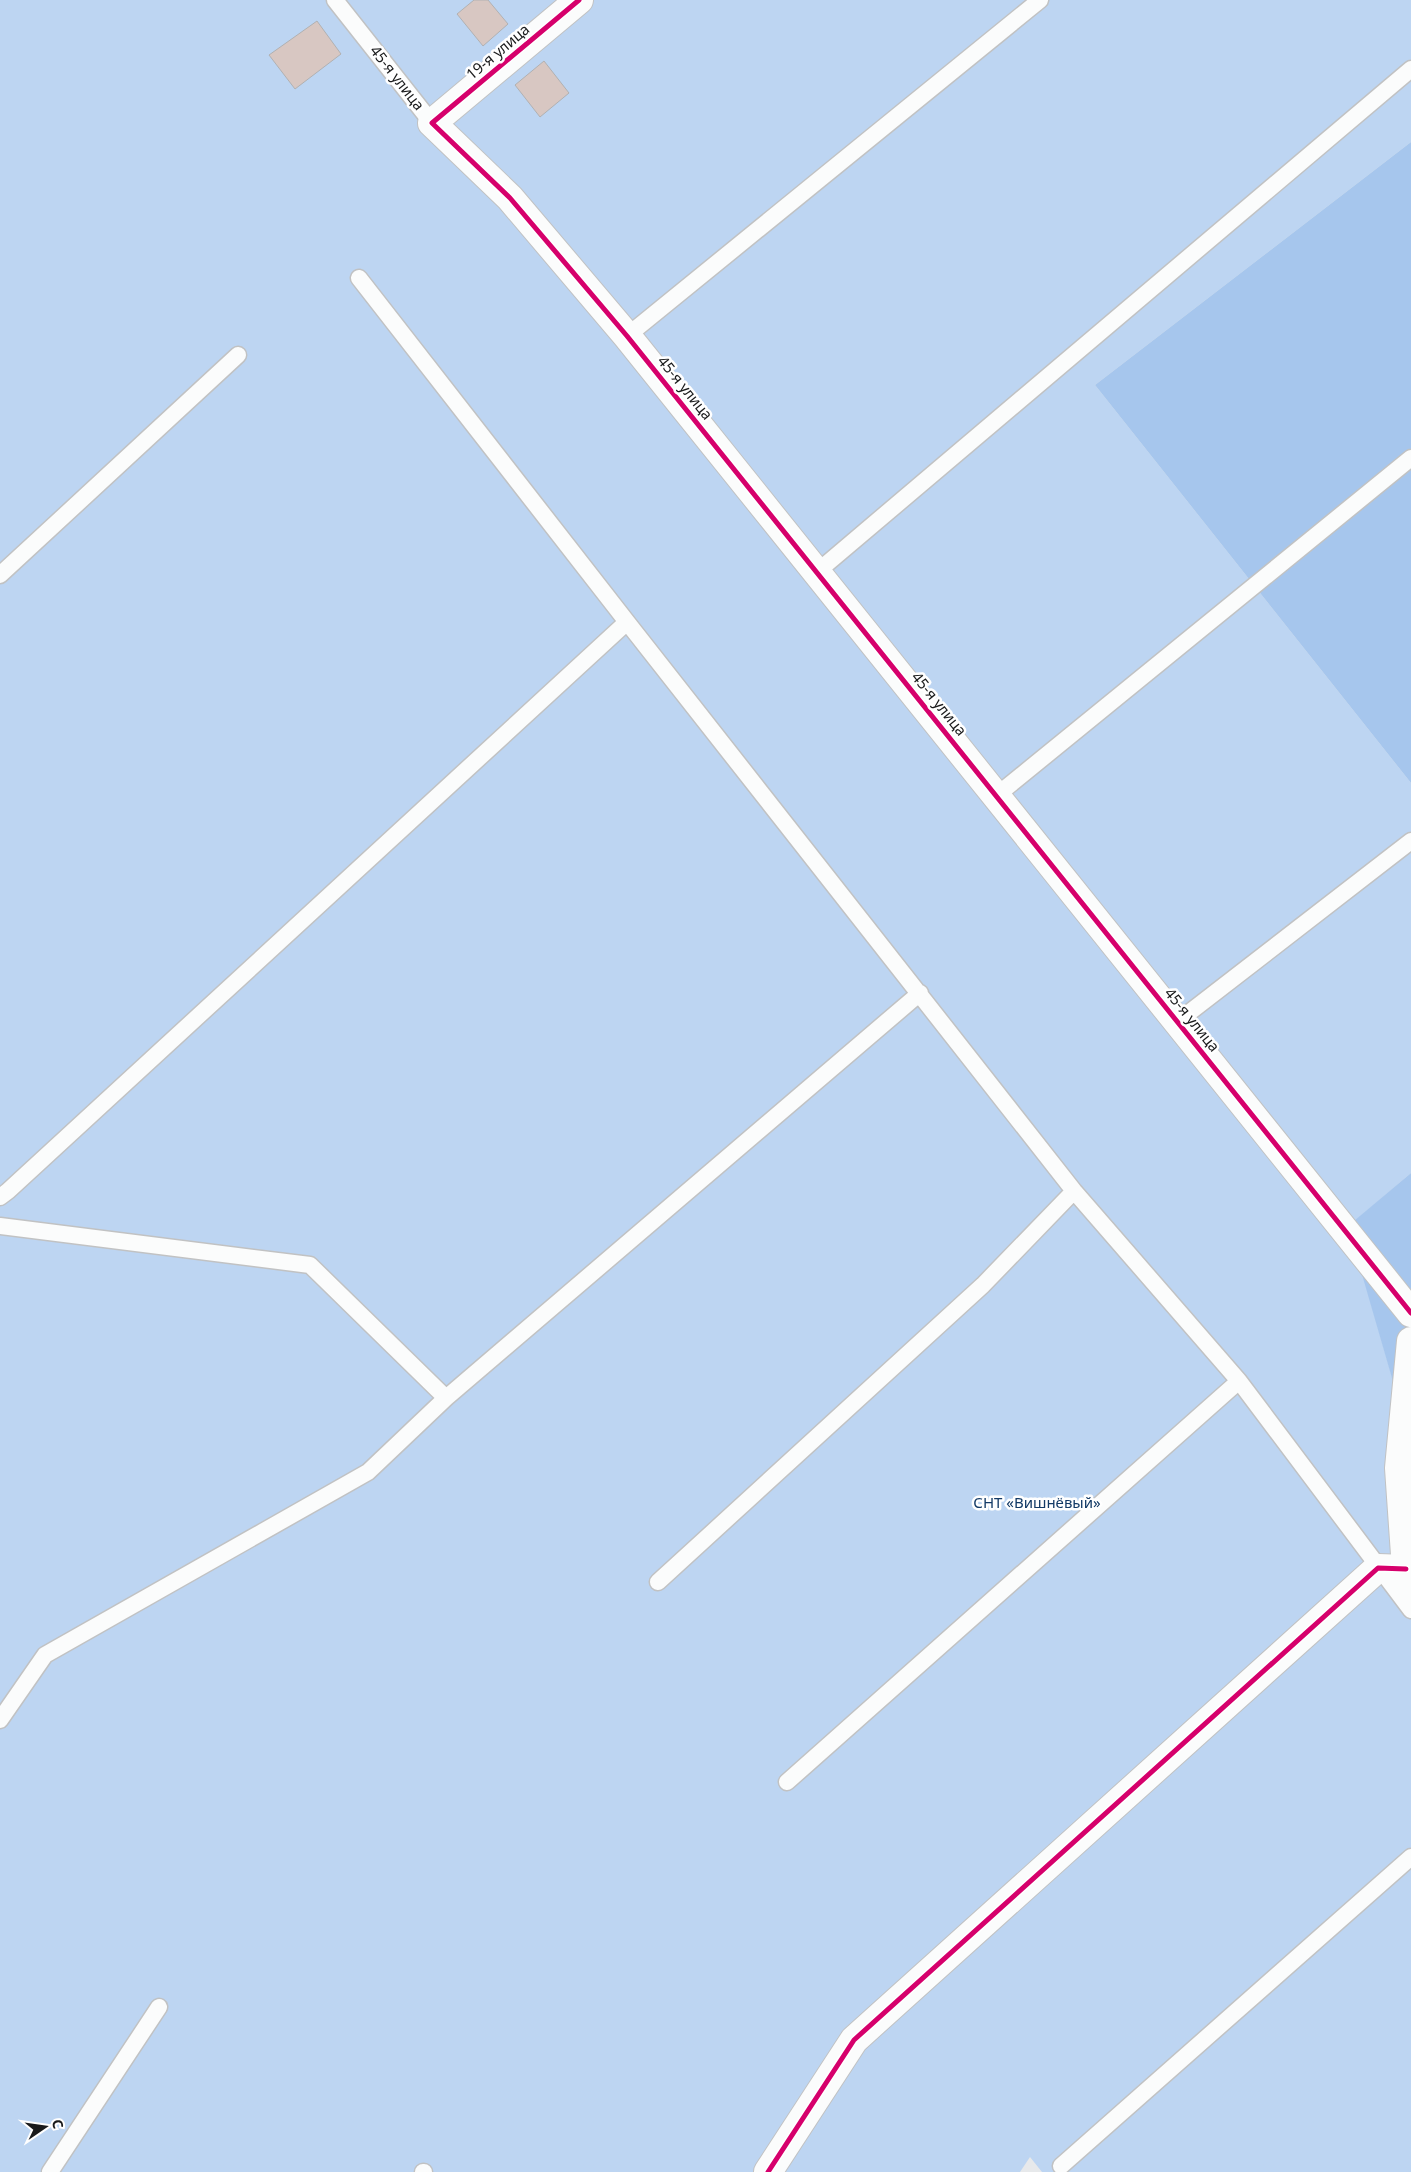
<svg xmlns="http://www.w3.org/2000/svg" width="1411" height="2172" font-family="'Noto Sans',sans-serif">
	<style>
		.green { fill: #bdd5f2 }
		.forest { fill: #a6c6ed }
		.building { fill: #d8c7c2; stroke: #b1b1b2 }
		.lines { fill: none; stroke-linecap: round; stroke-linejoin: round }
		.lane-casing { stroke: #c1c2c3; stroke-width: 19 }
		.street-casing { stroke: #c1c2c3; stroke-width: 30 }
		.lane { stroke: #fbfcfc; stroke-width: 16 }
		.street { stroke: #fbfcfc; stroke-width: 28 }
		.cycleway-casing { stroke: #fff; stroke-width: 8 }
		.cycleway { stroke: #d6006c; stroke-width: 5 }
		.labels { text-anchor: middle; stroke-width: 5; stroke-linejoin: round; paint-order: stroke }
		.street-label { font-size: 15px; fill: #191a1b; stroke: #fff }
		.park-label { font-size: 15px; fill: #133a66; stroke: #fff }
	</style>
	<rect width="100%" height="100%" fill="#e7e9eb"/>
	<!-- green -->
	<path class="green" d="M0,0H1411V142L1095,385L1411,783V1173L1349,1226L1411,1444V2172H1042L1030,2157L1020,2172H0Z"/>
	<!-- forest -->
	<path class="forest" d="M1411,142V783L1095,385Z
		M1411,1173V1444L1348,1226Z"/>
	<!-- building -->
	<path class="building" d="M474,0H488L508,24L483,46L457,14Z
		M317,21L341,54L295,89L269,55Z
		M544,61L569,93L540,117L515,85Z"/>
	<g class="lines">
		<!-- lane casing -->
		<g class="lane-casing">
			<path id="lane" d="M335,0L432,123
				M359,278L627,622L1074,1191L1239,1381L1411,1610
				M627,336L1040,0
				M817,572L1411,69
				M0,575L238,355
				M996,796L1411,458
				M1177,1022L1411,841
				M0,1197L8,1191L627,622
				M0,1226L310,1265L446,1398L368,1472L45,1655L0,1720
				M446,1398L920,993
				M658,1582L983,1285L1074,1191
				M787,1782L1239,1381
				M1061,2166L1411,1857
				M50,2172L159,2007
				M423,2172H424"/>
		</g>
		<!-- street casing -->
		<g class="street-casing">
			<path id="street" d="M579,0L432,123L510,198L627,336L1411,1313
				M1411,1585L1406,1569L1399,1468L1411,1341
				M768,2172L854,2040L1378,1568L1406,1569"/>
		</g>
		<!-- lane -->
		<use href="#lane" class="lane"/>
		<!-- street -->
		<use href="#street" class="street"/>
		<!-- cycleway casing -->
		<g class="cycleway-casing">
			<path id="cycleway" d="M579,0L432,123L510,198L627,336L1411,1313
				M768,2172L854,2040L1378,1568L1406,1569"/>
		</g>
		<!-- cycleway -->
		<use href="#cycleway" class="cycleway"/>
	</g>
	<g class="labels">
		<!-- street labels -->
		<g class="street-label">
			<text transform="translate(498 52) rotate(-40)" y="5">19-я улица</text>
			<text transform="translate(397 78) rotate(52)" y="5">45-я улица</text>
			<text transform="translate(685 388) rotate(51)" y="5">45-я улица</text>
			<text transform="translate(939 704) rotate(51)" y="5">45-я улица</text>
			<text transform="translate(1192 1020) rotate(51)" y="5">45-я улица</text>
		</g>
		<!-- park labels -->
		<g class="park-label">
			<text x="1037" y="1508">СНТ «Вишнёвый»</text>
		</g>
	</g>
	<!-- north arrow -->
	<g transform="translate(45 2127) rotate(77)" stroke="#ffffff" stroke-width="4" paint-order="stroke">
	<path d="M0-4L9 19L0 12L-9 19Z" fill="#191a1b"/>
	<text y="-8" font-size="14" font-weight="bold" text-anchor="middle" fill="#191a1b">С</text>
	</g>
</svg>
